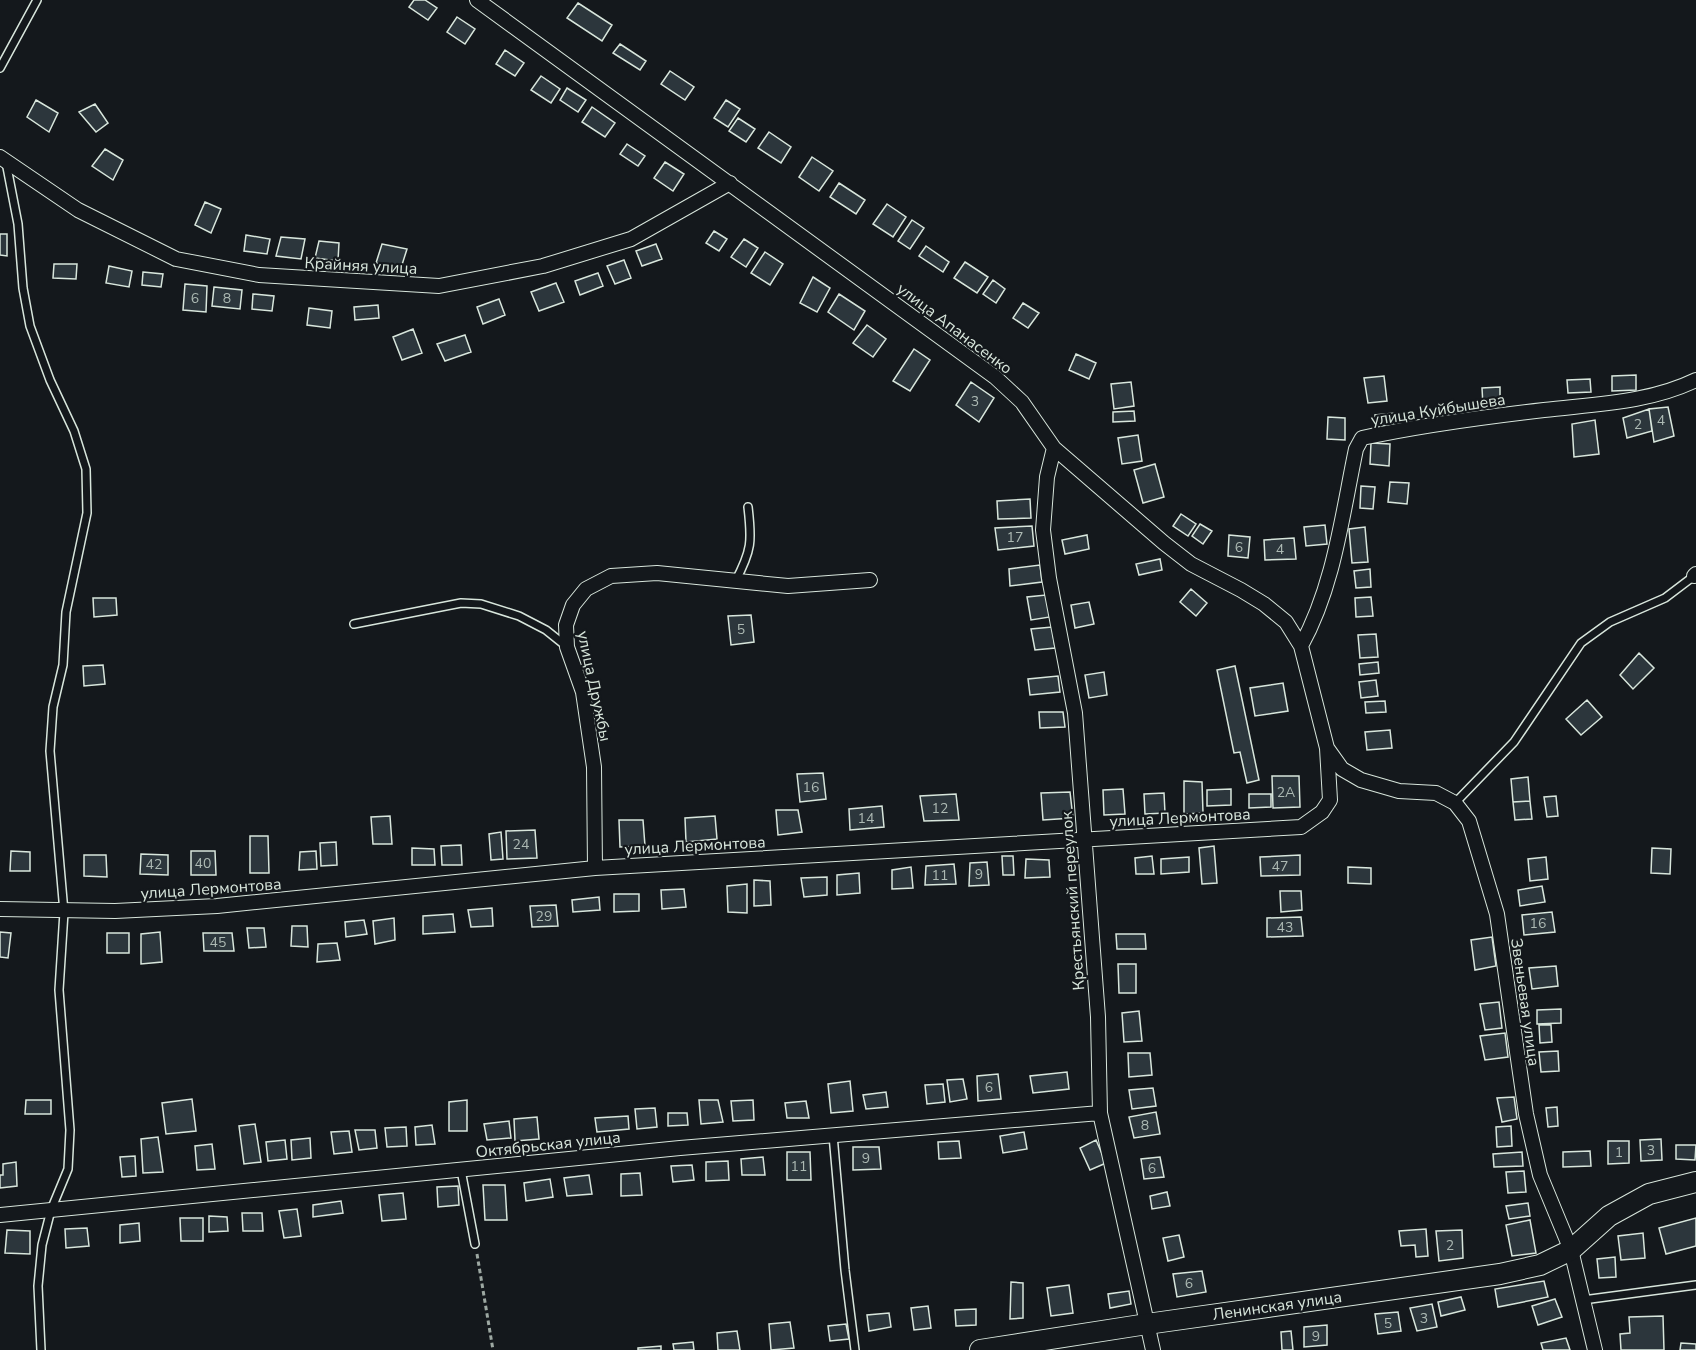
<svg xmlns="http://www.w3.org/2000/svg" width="1696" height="1350" font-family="'Nunito Sans',sans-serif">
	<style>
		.building { fill: #2c363c; stroke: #d8e6dc; stroke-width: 1.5 }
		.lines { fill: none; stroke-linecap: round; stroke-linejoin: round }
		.lane-casing { stroke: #d8e6dc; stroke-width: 10 }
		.street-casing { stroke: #d8e6dc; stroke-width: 16 }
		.secondary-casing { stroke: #d8e6dc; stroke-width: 22 }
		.path { stroke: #9da8a2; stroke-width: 3; stroke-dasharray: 4.5 3; stroke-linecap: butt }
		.lane { stroke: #14181c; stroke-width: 7 }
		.street { stroke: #14181c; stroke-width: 14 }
		.secondary { stroke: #14181c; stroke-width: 20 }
		.labels { text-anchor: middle; stroke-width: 4.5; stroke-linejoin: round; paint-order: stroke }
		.number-label { font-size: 14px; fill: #adbab4 }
		.street-label { font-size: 16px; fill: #d8e6dc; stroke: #14181c }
	</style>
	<rect width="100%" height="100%" fill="#14181c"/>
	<!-- building -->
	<path class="building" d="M414,0H425L437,8L428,20L409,7Z
		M578,3L612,25L602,41L567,18Z
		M457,17L475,29L465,44L447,32Z
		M620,44L646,61L640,70L613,53Z
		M505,50L524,63L515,76L496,64Z
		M670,71L694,87L685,100L661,84Z
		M541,76L560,89L551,103L531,90Z
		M567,88L586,100L578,112L560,100Z
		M36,100L58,113L49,132L27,117Z
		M726,100L740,109L728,127L714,118Z
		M95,104L108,123L96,132L79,112Z
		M592,107L615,123L605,137L582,122Z
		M738,118L755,129L746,142L729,131Z
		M769,132L791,147L781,163L758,148Z
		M627,144L645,156L638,166L620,154Z
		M105,149L123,160L113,180L92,166Z
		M812,157L833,171L819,191L799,177Z
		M665,162L684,174L673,191L654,178Z
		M839,183L865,200L856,214L830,197Z
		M205,202L221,209L211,233L195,225Z
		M887,204L906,217L893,237L873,224Z
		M912,220L924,228L910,249L898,241Z
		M714,231L727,239L719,251L706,243Z
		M0,234H7V256L0,255Z
		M246,235L270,239L267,254L244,251Z
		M281,237L305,239L301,259L276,256Z
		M744,239L758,248L746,267L731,257Z
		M319,241L339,243L338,261L315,258Z
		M382,244L407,249L401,268L376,263Z
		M656,244L662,259L642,266L636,251Z
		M926,246L949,262L943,272L919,256Z
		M765,252L783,264L770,285L751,273Z
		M624,260L631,278L615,284L607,266Z
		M965,262L988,277L977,293L954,278Z
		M54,264H77L76,279L53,278Z
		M109,266L132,271L129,287L106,283Z
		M143,272L163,274L161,287L142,285Z
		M598,273L603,286L580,295L575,281Z
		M813,277L830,288L817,312L800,303Z
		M993,280L1005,289L996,303L983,294Z
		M556,283L564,302L539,311L531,292Z
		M185,284L207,286L206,312L183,310Z
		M214,287L242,290L240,309L212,306Z
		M253,294L274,296L272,311L252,309Z
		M839,294L865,311L854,330L828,312Z
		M499,299L505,315L483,324L477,307Z
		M1023,303L1039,313L1028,328L1013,318Z
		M378,305L379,318L355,320L354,307Z
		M309,308L332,311L330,328L307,325Z
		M867,325L886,339L873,357L853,343Z
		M413,329L422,353L402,360L393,337Z
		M465,335L471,352L445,361L437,344Z
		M914,349L930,360L910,391L893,381Z
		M1076,354L1096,363L1089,379L1069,370Z
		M1636,375V390L1612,391V376Z
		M1384,376L1387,401L1368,403L1364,378Z
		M1590,379L1591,392L1568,393L1567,380Z
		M971,382L994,398L979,422L956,405Z
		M1131,382L1134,406L1114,409L1111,384Z
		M1500,387V405L1483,406L1482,388Z
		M1668,407L1674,436L1654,442L1649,409Z
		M1649,409L1652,431L1627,438L1623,418Z
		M1134,411L1135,421L1113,422V412Z
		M1395,413L1397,425L1376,427L1375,415Z
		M1328,417L1345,418V440L1327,439Z
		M1595,420L1599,454L1574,457L1572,424Z
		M1138,435L1142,461L1122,464L1118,438Z
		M1371,443L1390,444L1389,466L1370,464Z
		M1155,464L1164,497L1143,503L1134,470Z
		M1390,482L1409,483L1407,504L1388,502Z
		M1361,486L1375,487L1373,509L1360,508Z
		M1030,499L1031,518L998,519L997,501Z
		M1181,514L1196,524L1188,536L1173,526Z
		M1200,524L1212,531L1203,544L1192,536Z
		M1325,525L1327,544L1306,546L1304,527Z
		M1032,526L1034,546L998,550L995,528Z
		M1365,527L1368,562L1352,563L1349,529Z
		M1087,535L1089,549L1065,554L1062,540Z
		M1229,535L1250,537L1248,558L1228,556Z
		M1294,538L1296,559L1265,560L1264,540Z
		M1160,559L1162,570L1139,575L1136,564Z
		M1040,565L1042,582L1010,586L1009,569Z
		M1370,569L1371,587L1356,588L1354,571Z
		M1191,589L1207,603L1196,616L1180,602Z
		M1046,595L1050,617L1031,620L1027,597Z
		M1371,597L1373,616L1356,617L1355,598Z
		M93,598H116L117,615L94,617Z
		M1089,602L1094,624L1075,628L1071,605Z
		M751,615L754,642L731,645L728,616Z
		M1052,627L1055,648L1035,650L1031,629Z
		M1376,634L1378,657L1360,658L1358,635Z
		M1639,653L1654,668L1633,689L1620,675Z
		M1378,662L1379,673L1360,675L1359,664Z
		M103,665L105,684L84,686L83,666Z
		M1235,666L1259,780L1247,783L1240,752L1234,753L1217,670Z
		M1104,672L1107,695L1089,698L1085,675Z
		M1058,676L1060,692L1030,695L1028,679Z
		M1376,680L1378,696L1361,698L1359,682Z
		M1283,683L1288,711L1255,716L1250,688Z
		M1587,700L1602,717L1581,735L1566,719Z
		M1385,701L1386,712L1366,713L1365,702Z
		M1039,712H1063L1065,727L1040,728Z
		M1390,730L1392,748L1367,750L1365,732Z
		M823,773L826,799L800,802L797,774Z
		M1272,776H1299L1300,807L1273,808Z
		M1528,777L1530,801L1513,802L1511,779Z
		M1184,781L1202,782L1203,813L1184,814Z
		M1123,789L1125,814L1104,815L1103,790Z
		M1231,789V805L1207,806V790Z
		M1070,792L1073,818L1043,820L1041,793Z
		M1164,793L1165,813L1145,814L1144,794Z
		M956,794L959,820L924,821L920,796Z
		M1249,794H1271V807L1249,808Z
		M1556,796L1558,816L1547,817L1544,797Z
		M1530,801L1532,819L1515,820L1513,802Z
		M882,806L884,827L850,830L849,809Z
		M776,810H798L802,832L778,835Z
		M390,816L392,844H373L371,817Z
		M715,816L717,839L686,842L685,818Z
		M619,820H643L645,846L620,847Z
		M535,830L537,858L507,859L506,831Z
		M501,832L503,859L491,860L489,834Z
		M250,836H268L269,873H250Z
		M336,842L337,865L321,866L320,843Z
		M461,845L462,865H442L441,846Z
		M1214,846L1217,883L1202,884L1199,848Z
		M412,848L434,849L435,865H412Z
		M1652,848L1671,849L1670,874L1651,873Z
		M11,851L30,852V871H10Z
		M191,851H215L216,875H191Z
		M316,851L317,869L299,870L300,852Z
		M141,854L168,855V875L140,874Z
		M84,855H106L107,877L84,876Z
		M1300,855V875L1261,876L1260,857Z
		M1002,856H1013L1014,875H1003Z
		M1152,856L1154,874H1136L1135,858Z
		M1189,857V872L1161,874V859Z
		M1546,857L1548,879L1530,881L1528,859Z
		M1026,859L1049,860L1050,877L1025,878Z
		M987,862L989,885L969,886L970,863Z
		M954,864L956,884L925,885L926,866Z
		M911,867L913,888L892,889V870Z
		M1348,867L1371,868V884L1348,883Z
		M859,873L860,893L837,895V875Z
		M827,877V895L804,897L801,878Z
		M754,880L770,881L771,905L754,906Z
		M747,884V913L728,912L727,886Z
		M1542,886L1545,902L1520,906L1518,890Z
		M684,889L686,907L662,909L661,890Z
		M1280,891H1301L1302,910L1281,912Z
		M614,894H639V911L614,912Z
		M599,897L600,910L573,912L572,900Z
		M556,905L558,926L532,927L530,906Z
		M492,908L493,926L471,927L468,910Z
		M1552,912L1555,932L1524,935L1522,915Z
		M453,914L455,932L423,934V916Z
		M1301,917L1303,936L1267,937V918Z
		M394,918L395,940L375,944L373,921Z
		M364,920L367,934L346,937L345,922Z
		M292,926H307L308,947L291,946Z
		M247,928H264L266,947L249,948Z
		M0,932L11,933L8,958L0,957Z
		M160,932L162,962L141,964V934Z
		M107,933H129V953H107Z
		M203,933H232L234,951H204Z
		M1116,934H1145L1146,949H1117Z
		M1492,937L1496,966L1475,970L1471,940Z
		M337,943L340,960L317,962L318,944Z
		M1118,964H1136V993H1119Z
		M1556,966L1558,986L1532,989L1529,968Z
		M1499,1002L1502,1028L1485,1030L1480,1004Z
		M1561,1009V1023L1537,1024V1010Z
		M1139,1011L1142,1041L1124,1042L1122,1013Z
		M1539,1025H1551L1552,1042L1540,1043Z
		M1505,1033L1508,1057L1485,1060L1480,1036Z
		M1558,1051L1559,1071L1541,1072L1539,1052Z
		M1128,1053H1150L1152,1075L1129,1077Z
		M1067,1072L1069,1089L1033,1093L1030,1076Z
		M998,1074L1001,1099L978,1101L977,1076Z
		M963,1079L967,1099L950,1102L947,1080Z
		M850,1081L853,1111L831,1113L828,1084Z
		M943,1084L945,1102L927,1104L925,1085Z
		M1153,1088L1156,1106L1132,1109L1129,1090Z
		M886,1092L888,1107L866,1109L863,1095Z
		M1514,1097L1517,1119L1502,1122L1497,1098Z
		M192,1099L196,1131L166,1134L162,1103Z
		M26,1100H51V1114H25Z
		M467,1100V1131H449V1102Z
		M699,1100H718L723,1122L701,1124Z
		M753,1100L754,1120L733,1121L731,1101Z
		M806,1101L809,1118H787L785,1103Z
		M1557,1107L1558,1126L1548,1127L1546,1108Z
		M655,1108L657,1127L637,1129L635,1109Z
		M1156,1112L1160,1134L1134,1138L1129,1117Z
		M668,1113H687L688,1125L668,1126Z
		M628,1116L629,1129L597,1132L595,1118Z
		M537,1117L539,1139L515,1141L514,1119Z
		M509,1121L511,1138L487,1140L484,1124Z
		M255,1124L261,1162L244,1164L239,1126Z
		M432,1125L435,1144L416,1145L415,1127Z
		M1511,1126L1512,1146L1497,1147L1496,1127Z
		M406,1127L407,1146L387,1147L385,1128Z
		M355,1130H375L377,1148L359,1150Z
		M349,1131L352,1152L334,1154L331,1132Z
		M1024,1132L1027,1149L1003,1153L1000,1136Z
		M158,1137L163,1172L143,1173L141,1139Z
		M310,1138L311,1158L292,1160L291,1140Z
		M1661,1139L1662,1160L1641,1161L1640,1140Z
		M285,1140L287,1159L268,1161L266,1142Z
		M1096,1140L1106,1163L1090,1170L1080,1148Z
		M959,1141L961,1158L939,1159L938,1142Z
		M1608,1141H1629V1163L1608,1164Z
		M212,1144L215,1169L197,1170L195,1146Z
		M1676,1145H1696L1695,1160L1676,1159Z
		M853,1147H879L881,1169L853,1170Z
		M1590,1151L1591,1166L1563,1167V1152Z
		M787,1152H810L811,1180H787Z
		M1522,1152L1523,1166L1494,1167L1493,1154Z
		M135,1156L136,1176L122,1177L120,1157Z
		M763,1157L765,1175H742L741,1159Z
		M1160,1157L1164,1177L1144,1179L1141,1159Z
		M728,1161L729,1180L706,1181V1162Z
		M16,1162L17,1186L0,1188V1175H3V1164Z
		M692,1165L694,1180L673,1182L671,1166Z
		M1524,1171L1526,1192L1508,1193L1506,1172Z
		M640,1173L642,1195L621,1196V1174Z
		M589,1175L592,1194L567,1196L564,1178Z
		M550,1179L553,1197L526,1201L524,1183Z
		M483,1185H505L507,1220H485Z
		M458,1186L459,1205L438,1207L437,1187Z
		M1167,1192L1170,1206L1152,1209L1150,1196Z
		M403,1193L406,1219L382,1221L379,1195Z
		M341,1201L343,1213L313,1217V1205Z
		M1528,1203L1530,1216L1509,1219L1506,1206Z
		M297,1209L301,1236L284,1238L279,1211Z
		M242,1213H262L263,1231H243Z
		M209,1216L227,1217L228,1231L209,1232Z
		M180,1218H203V1241H181Z
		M1696,1218V1246L1666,1254L1659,1228Z
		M1530,1220L1536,1253L1512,1256L1506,1225Z
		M139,1223L140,1241L120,1243V1225Z
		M87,1228L89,1246L66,1248L65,1229Z
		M1426,1229L1428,1256L1416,1257L1415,1245L1401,1246L1399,1231Z
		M7,1230L30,1231V1254L5,1253Z
		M1462,1230L1463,1258L1439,1261L1436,1231Z
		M1643,1233L1645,1258L1621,1260L1618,1236Z
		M1179,1235L1184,1257L1168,1261L1163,1238Z
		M1615,1257L1616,1277L1599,1278L1597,1259Z
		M1202,1271L1206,1292L1177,1297L1173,1274Z
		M1544,1281L1548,1297L1498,1307L1495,1289Z
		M1011,1282L1023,1283V1318L1010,1319Z
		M1069,1285L1073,1313L1051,1316L1047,1288Z
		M1129,1291L1131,1304L1110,1308L1108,1294Z
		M1461,1297L1465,1310L1441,1316L1438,1302Z
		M1555,1299L1562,1317L1538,1325L1532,1306Z
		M1432,1304L1437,1327L1417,1331L1410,1308Z
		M928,1306L931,1328L914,1330L911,1308Z
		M976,1309V1325L956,1326L955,1310Z
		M1398,1312L1401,1331L1378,1334L1375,1314Z
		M889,1313L891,1327L869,1331L867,1315Z
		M1663,1316L1664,1350H1621L1620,1334L1630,1333L1629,1317Z
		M790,1322L794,1348L771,1350L769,1324Z
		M846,1324L849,1339L830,1341L828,1326Z
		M1327,1325V1345L1304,1347V1327Z
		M737,1331L740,1350H718L717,1333Z
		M1291,1331L1293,1350H1282L1281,1332Z
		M1566,1338L1570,1350H1543L1541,1343Z
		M693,1342L694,1350H674L673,1344Z
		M1681,1343L1696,1344V1350H1680Z
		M661,1346V1350H638V1348Z"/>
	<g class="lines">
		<!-- lane casing -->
		<g class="lane-casing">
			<path id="lane" d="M0,68L37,0
				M6,162L18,224L23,288L30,326L50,380L74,431L86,469L87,513L66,612L63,665L53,707L50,751L64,912L59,990L70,1130L68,1169L51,1210L42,1245L38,1286L41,1350
				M735,582C752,550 752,541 748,507
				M354,624L461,603L481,604L519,616L546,630L566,646
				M1455,803L1514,742L1581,643L1610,622L1665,598L1694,576
				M833,1135L845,1270L855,1350
				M461,1170L475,1244
				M1583,1300L1696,1285"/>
		</g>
		<!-- street casing -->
		<g class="street-casing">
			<path id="street" d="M0,157L78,210L176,259L259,275L439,286L543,266L631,239L730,183
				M1054,448L1047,477L1043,530L1049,578L1075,713L1098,1017L1100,1113L1153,1350
				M1694,576L1696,574
				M1301,646C1334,586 1342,516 1356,449L1362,438C1422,425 1483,417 1544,410C1595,404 1649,403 1696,380
				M1327,748L1342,769L1361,780L1399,791L1436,793L1455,803L1469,821L1497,914L1526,1114L1540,1175L1571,1250L1595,1350
				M595,868L594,767L583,692L567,647L566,625L573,605L586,589L611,576L657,573L788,586L870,580
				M0,909L115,911L217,906L595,868L1301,827L1322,812L1330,800L1327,748L1301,646L1286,622L1264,604L1241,590L1191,564L1164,543L1054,448L1022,402L995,377L477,0
				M0,1215L680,1148L1100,1113"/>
		</g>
		<!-- secondary casing -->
		<g class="secondary-casing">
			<path id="secondary" d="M980,1350L1147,1324L1500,1274L1540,1265L1571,1250L1609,1216L1649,1194L1696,1182"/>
		</g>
		<!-- path -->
		<path class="path" d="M477,1254L493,1350"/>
		<!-- lane -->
		<use href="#lane" class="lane"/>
		<!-- street -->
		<use href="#street" class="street"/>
		<!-- secondary -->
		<use href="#secondary" class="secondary"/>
	</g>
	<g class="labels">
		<!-- number labels -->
		<g class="number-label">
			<text x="195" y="303">6</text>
			<text x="227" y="303">8</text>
			<text x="975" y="406">3</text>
			<text x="1661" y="425">4</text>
			<text x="1638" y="429">2</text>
			<text x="1015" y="542">17</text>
			<text x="1239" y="552">6</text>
			<text x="1280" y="554">4</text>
			<text x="741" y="634">5</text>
			<text x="811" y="792">16</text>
			<text x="1286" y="797">2А</text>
			<text x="940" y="813">12</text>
			<text x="866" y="823">14</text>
			<text x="521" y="849">24</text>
			<text x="203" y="868">40</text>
			<text x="154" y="869">42</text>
			<text x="1280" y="871">47</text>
			<text x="979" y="879">9</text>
			<text x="940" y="880">11</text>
			<text x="544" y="921">29</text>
			<text x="1538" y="928">16</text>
			<text x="1285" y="932">43</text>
			<text x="218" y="947">45</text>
			<text x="989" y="1092">6</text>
			<text x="1145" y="1130">8</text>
			<text x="1651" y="1155">3</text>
			<text x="1619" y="1157">1</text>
			<text x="866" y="1163">9</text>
			<text x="799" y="1171">11</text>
			<text x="1152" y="1173">6</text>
			<text x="1450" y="1250">2</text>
			<text x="1189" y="1288">6</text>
			<text x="1424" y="1323">3</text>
			<text x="1388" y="1328">5</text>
			<text x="1316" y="1341">9</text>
		</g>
		<!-- street labels -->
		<g class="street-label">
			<text transform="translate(361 265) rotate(3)" y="6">Крайняя улица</text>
			<text transform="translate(955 328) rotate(37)" y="6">улица Апанасенко</text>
			<text transform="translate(1438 409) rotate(-9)" y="6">улица Куйбышева</text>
			<text transform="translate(595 686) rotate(78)" y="6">улица Дружбы</text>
			<text transform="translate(1180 817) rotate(-3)" y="6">улица Лермонтова</text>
			<text transform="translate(695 845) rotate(-3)" y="6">улица Лермонтова</text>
			<text transform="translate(211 888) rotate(-4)" y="6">улица Лермонтова</text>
			<text transform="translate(1072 901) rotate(-94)" y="6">Крестьянский переулок</text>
			<text transform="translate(1526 1002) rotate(82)" y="6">Звеньевая улица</text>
			<text transform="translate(548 1144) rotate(-6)" y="6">Октябрьская улица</text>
			<text transform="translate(1277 1305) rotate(-8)" y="6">Ленинская улица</text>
		</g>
	</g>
</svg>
